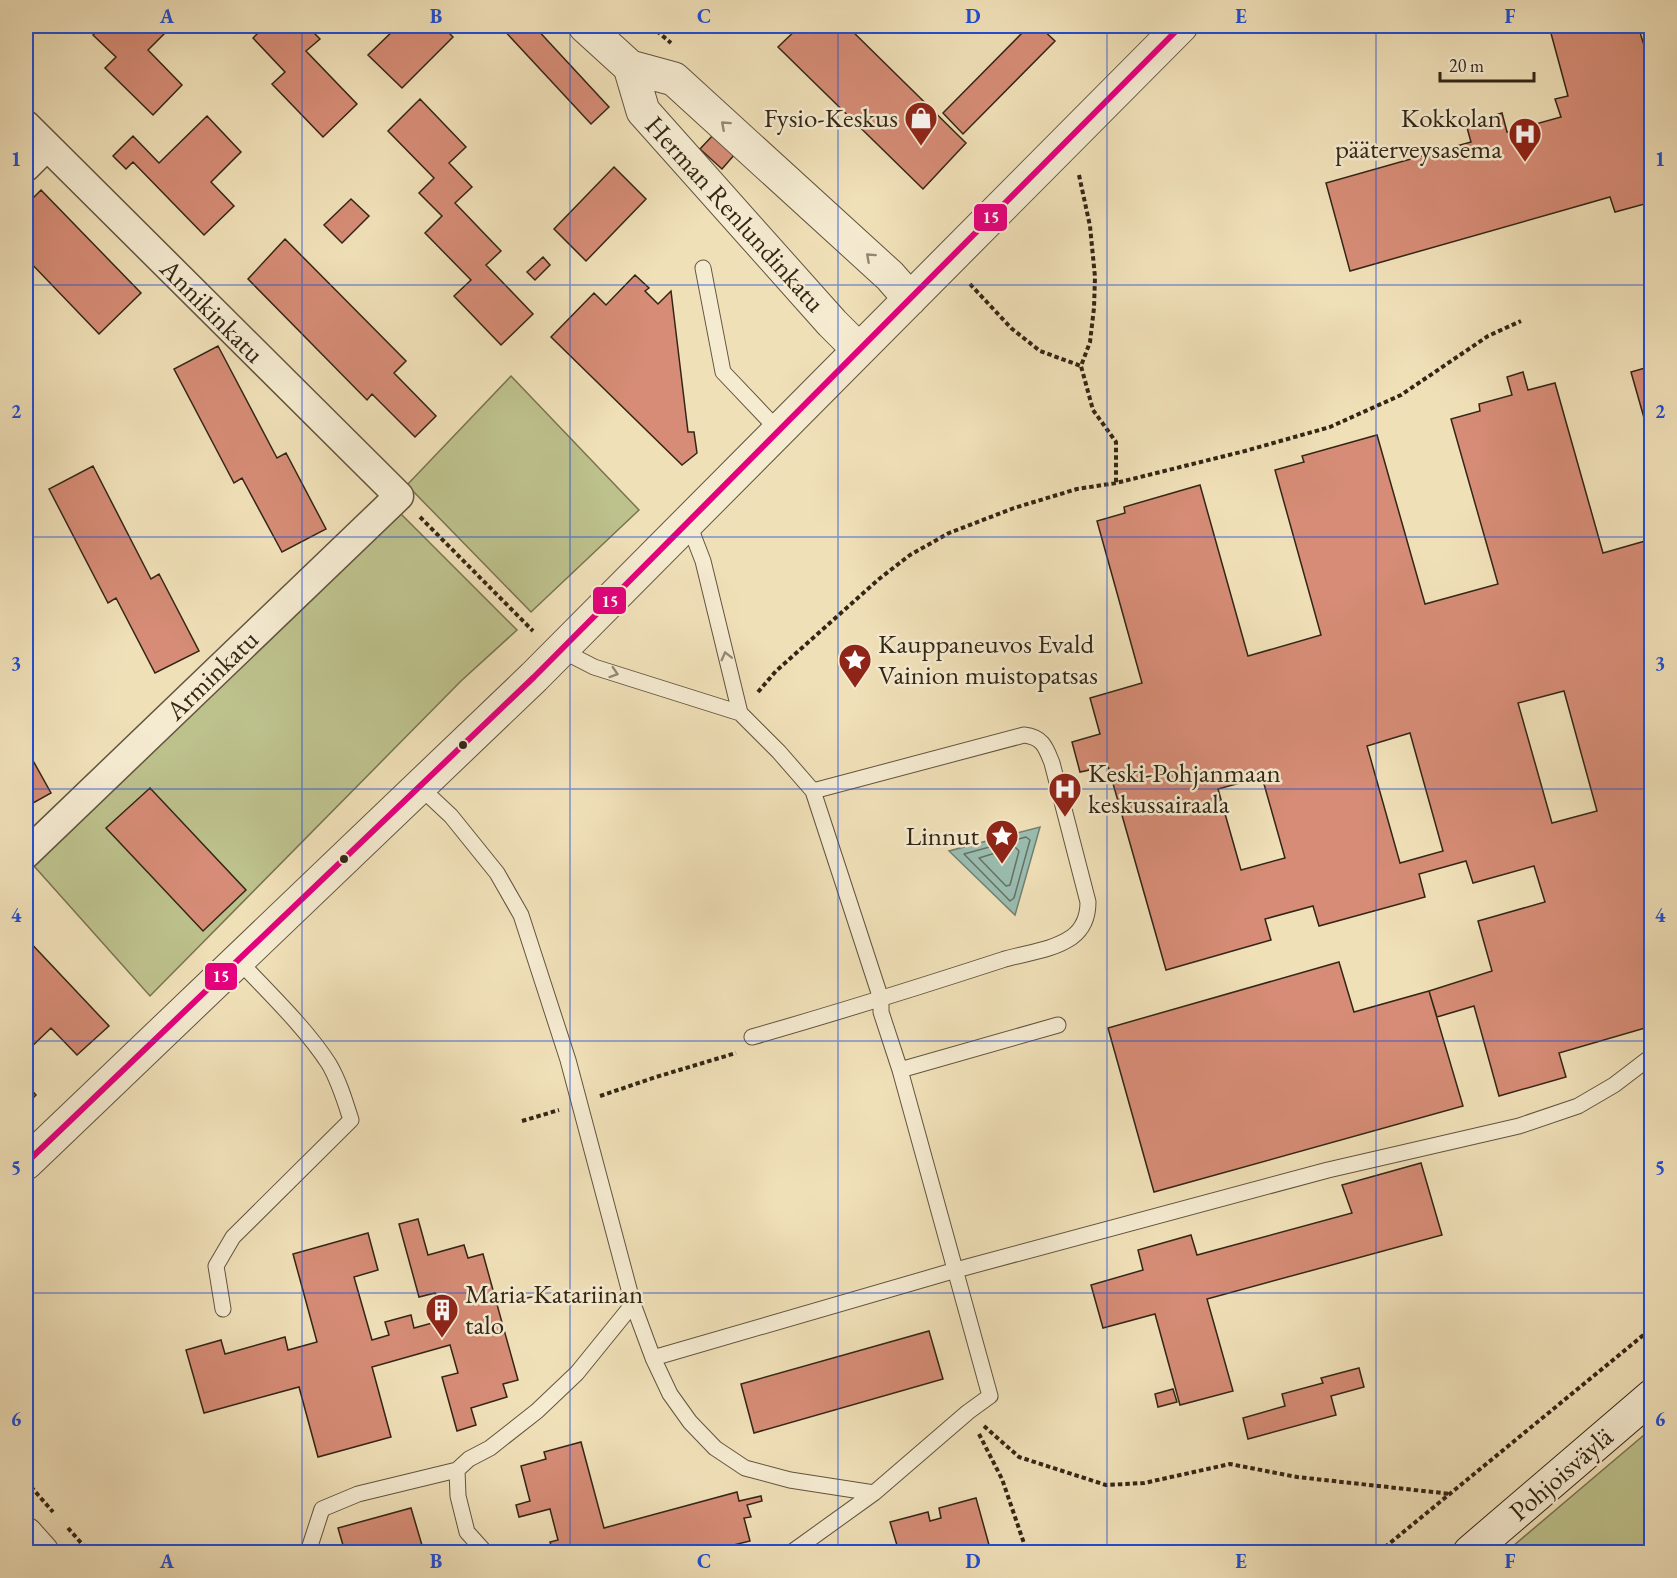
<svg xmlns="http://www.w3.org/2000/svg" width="1677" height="1578" font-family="'EB Garamond',serif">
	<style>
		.green { fill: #bdc18c; stroke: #787450; stroke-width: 1.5 }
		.water { fill: #9abdb1; stroke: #718173; stroke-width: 1.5 }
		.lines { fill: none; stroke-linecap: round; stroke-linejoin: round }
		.shore { stroke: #667263; stroke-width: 1.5 }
		.building { fill: #d68c76; stroke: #332615; stroke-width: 1.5; fill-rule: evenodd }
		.service-casing { stroke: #62543e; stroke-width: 17 }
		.minor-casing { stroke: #62543e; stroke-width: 31 }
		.tertiary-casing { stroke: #62543e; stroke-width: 35 }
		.secondary-casing { stroke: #332615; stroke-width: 35 }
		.path { stroke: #332615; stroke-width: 4; stroke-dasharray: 4.5 3; stroke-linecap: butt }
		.service { stroke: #f5ebd1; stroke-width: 15 }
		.minor { stroke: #f5ebd1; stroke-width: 28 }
		.tertiary { stroke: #f5ebd1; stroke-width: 33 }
		.secondary { stroke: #f5ebd1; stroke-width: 33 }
		.bus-1-casing { stroke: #f5ebd1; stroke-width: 10 }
		.bus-1 { stroke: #e5007d; stroke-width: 6 }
		.oneway { stroke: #948873 }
		.grid { fill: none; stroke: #1d4ed8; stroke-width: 1.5; stroke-opacity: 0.55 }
		.bus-dot { fill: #332615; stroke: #f5ebd1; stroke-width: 2 }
		.labels { text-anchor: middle; stroke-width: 5; stroke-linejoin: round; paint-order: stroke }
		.poi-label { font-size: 27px; fill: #332615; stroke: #f5ebd1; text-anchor: end }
		.street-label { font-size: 27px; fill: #332615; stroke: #f5ebd1 }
		.line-badge { stroke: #f5ebd1; stroke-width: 2 }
		.badge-label { font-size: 16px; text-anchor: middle; font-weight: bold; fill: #fff }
		.neatline { fill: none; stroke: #1d4ed8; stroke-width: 2 }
		.grid-label { font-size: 20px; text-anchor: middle; font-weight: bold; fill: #1d4ed8 }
	</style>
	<rect width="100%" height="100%" fill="#f0e0b8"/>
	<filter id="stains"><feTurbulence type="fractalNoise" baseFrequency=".00333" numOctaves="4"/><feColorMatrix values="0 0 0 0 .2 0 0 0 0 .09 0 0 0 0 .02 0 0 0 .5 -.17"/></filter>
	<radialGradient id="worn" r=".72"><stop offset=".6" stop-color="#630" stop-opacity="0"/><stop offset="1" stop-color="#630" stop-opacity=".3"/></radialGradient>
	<!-- green -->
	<path class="green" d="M511,376L639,510L531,612L407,485Z
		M400,513L517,630L461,681L150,996L34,866Z
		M1651,1429V1552H1506Z"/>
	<!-- water -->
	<path class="water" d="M1040,827L1015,915L949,851Z"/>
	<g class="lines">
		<!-- shore -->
		<path class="shore" d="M1026,837L1030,840L1014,898L1010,901L964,854Z
			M1015,847L1019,851L1010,885L1006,886L979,858Z"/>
	</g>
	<!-- building -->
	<path class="building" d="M103,26H172L148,50L182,85L153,115L105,68L116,57L93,35Z
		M265,26H307L320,39L306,51L357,104L323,137L272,84L285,72L253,38Z
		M398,26H442L453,37L402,88L368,55Z
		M500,26H534L609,107L591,124Z
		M800,26H847L966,143L923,189L778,47Z
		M1029,26H1039L1055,41L963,134L943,113Z
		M1549,26H1638L1652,71V202L1615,212L1610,197L1350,271L1326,183L1471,142L1466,124L1502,113L1507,132L1561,117L1555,99L1568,96Z
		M420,99L466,147L449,163L472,187L455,203L501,251L486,265L533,314L501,345L454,296L471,280L425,233L442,216L419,193L434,178L388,131Z
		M207,116L241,152L211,182L234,206L204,235L133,162L126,169L113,156L133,136L159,163Z
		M714,134L735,154L722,169L700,149Z
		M614,167L646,199L586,261L554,229Z
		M41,190L141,293L99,334L26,258V205Z
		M351,199L369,216L342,243L324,225Z
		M285,239L406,361L394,373L436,416L415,437L372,394L367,400L248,279Z
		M543,257L550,265L535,280L527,272Z
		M635,275L649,288L645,291L658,304L671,291L688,432H694L697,453L682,465L551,337L594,293L606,305Z
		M218,346L277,458L286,453L326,529L282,552L242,478L234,483L174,369Z
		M1652,366V446L1631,372Z
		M1523,372L1528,390L1555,383L1603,553L1652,539V1015L1649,1016L1652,1026L1559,1053L1566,1077L1499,1096L1474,1006L1437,1017L1429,991L1492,971L1478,921L1545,902L1534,866L1473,883L1466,861L1419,874L1425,897L1319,926L1313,906L1265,919L1271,940L1166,970L1108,766L1080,772L1072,742L1100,734L1090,698L1142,683L1097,521L1125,513L1124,507L1200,485L1248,656L1321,635L1275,470L1304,462L1302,456L1377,435L1425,604L1498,584L1451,419L1480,411L1479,404L1512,395L1507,377ZM1564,691L1597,811L1552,823L1518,703ZM1410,733L1443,851L1400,863L1367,746ZM1262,777L1285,858L1241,870L1218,789Z
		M93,466L151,579L159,574L199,651L155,673L116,598L108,603L49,489Z
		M26,748L51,793L26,807Z
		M150,788L246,890L203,931L106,828Z
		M26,938L109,1026L77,1055L51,1028L26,1052Z
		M1339,962L1354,1012L1429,991L1463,1106L1154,1192L1108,1028Z
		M26,1084L36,1095L26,1105Z
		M1421,1163L1442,1235L1207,1299L1233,1391L1180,1405L1155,1314L1103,1328L1091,1285L1143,1270L1138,1250L1191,1235L1197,1255L1352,1213L1342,1185Z
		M418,1219L428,1255L464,1245L468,1258L483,1254L518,1380L503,1384L507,1397L471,1408L476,1425L457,1431L442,1377L458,1373L450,1345L372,1367L391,1437L318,1457L299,1387L204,1413L186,1350L221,1340L225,1354L285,1337L288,1350L317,1342L293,1254L368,1233L378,1270L354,1277L372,1340L389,1335L385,1322L411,1315L414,1328L443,1320L435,1293L419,1297L399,1224Z
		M929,1331L943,1379L754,1433L741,1384Z
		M1359,1368L1364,1387L1331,1396L1336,1415L1248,1439L1243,1418L1285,1406L1282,1394L1323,1383L1321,1378Z
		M1173,1389L1177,1402L1158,1407L1155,1394Z
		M581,1442L604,1528L737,1492L739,1501L761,1496L762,1501L747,1505L751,1517L744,1518L750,1541L705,1552H553L550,1542L558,1540L550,1509L519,1517L516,1505L530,1501L521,1466L546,1459L544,1452Z
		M976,1498L991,1552H899L890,1522L928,1512L930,1521L941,1518L939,1508Z
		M411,1508L424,1552H345L338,1528Z"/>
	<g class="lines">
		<!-- service casing -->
		<g class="service-casing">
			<path id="service" d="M703,268L723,372L779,431
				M688,522L703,561L740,713
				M419,786L451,816L497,873L521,915L568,1060L633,1304L653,1358L670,1394L690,1422L715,1448L745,1468L790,1480L874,1493L968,1412L990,1396L900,1070L881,1012V999L813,791L779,752L740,713L594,667L561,650
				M752,1037C836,1013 919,987 1002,960C1024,953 1052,951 1072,937C1084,928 1088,916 1088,902L1052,763C1046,748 1043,737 1024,735L813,791
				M900,1070L1058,1025
				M223,1309L216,1266L233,1237L351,1120C345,1101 339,1081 329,1064C306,1028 267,991 238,960
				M653,1358L956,1270L1328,1170L1519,1126L1578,1106L1614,1085L1652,1056
				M308,1552L322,1509L358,1494L457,1470
				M485,1552L467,1532L458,1496L457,1470L469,1459L490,1448L537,1411L577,1373L633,1304
				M792,1552L874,1493"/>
		</g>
		<!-- minor casing -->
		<g class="minor-casing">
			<path id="minor" d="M26,125L399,496L26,854
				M26,167L46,147"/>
		</g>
		<!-- tertiary casing -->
		<g class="tertiary-casing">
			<path id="tertiary" d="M585,26L630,67L674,79L890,276L910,299
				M630,67L643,111L832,323L859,350
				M26,1163L534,677L1181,26
				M26,1534L42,1552"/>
		</g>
		<!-- secondary casing -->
		<g class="secondary-casing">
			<path id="secondary" d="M1470,1552L1652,1396"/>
		</g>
		<!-- path -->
		<path class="path" d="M651,26L671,43
			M1079,175L1090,226L1095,277L1094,308L1090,342L1081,366L1093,410L1116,442V483
			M970,284L1011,328L1040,351L1081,366
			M420,517L533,631
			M758,692L776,671L879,579L910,555L949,533L1014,508L1077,489L1116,483L1245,451L1330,427L1401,395L1488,336L1521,321
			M600,1096L656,1077L736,1053
			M522,1121L559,1110
			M984,1426L1019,1457L1106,1485L1144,1483L1230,1464L1297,1477L1451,1494
			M979,1434L1002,1479L1027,1552
			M26,1481L53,1512
			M68,1528L89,1552
			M1379,1552L1652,1328"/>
		<!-- service -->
		<use href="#service" class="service"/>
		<!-- minor -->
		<use href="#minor" class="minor"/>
		<!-- tertiary -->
		<use href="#tertiary" class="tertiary"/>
		<!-- secondary -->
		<use href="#secondary" class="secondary"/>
		<!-- bus-1 casing -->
		<g class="bus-1-casing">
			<path id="bus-1" d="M26,1163L534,677L1181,26"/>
		</g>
		<!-- bus-1 -->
		<use href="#bus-1" class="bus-1"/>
	</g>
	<!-- one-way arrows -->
	<defs><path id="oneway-chevron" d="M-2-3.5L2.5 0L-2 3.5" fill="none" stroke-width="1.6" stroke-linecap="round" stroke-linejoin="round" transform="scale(1.5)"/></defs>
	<g class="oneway">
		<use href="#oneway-chevron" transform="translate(725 125) rotate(-138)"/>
		<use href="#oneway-chevron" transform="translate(870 257) rotate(-138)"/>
		<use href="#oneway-chevron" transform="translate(726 656) rotate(-104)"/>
		<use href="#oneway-chevron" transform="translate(614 673) rotate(18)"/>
	</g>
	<!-- grid -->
	<path class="grid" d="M302,26V1552M570,26V1552M838,26V1552M1107,26V1552M1376,26V1552M26,285H1652M26,537H1652M26,789H1652M26,1041H1652M26,1293H1652"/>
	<!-- icons -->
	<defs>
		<g id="shop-pin" transform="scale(1.725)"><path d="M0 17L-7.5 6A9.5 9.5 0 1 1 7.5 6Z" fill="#8f2418" stroke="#f5ebd1"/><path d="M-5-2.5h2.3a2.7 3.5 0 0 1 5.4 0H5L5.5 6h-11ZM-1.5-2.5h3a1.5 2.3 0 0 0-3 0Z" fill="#fff"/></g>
		<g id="hospital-pin" transform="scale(1.725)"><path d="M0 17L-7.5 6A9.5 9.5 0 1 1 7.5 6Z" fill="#8f2418" stroke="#f5ebd1"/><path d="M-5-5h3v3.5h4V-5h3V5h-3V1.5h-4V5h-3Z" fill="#fff"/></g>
		<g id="sight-pin" transform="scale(1.725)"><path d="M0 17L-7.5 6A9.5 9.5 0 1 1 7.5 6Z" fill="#8f2418" stroke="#f5ebd1"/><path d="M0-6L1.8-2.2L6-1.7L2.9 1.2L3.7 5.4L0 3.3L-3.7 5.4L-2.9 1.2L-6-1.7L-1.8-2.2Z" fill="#fff"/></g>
		<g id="building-pin" transform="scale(1.725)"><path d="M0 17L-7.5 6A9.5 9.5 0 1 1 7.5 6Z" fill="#8f2418" stroke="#f5ebd1"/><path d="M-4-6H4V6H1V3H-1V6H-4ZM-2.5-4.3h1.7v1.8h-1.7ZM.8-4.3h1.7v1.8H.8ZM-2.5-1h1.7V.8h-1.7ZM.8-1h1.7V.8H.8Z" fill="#fff"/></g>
	</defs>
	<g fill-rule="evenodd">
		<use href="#shop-pin" x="921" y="118"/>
		<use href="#hospital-pin" x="1525" y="134"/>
		<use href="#sight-pin" x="855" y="660"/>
		<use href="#hospital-pin" x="1065" y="789"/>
		<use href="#sight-pin" x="1002" y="836"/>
		<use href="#building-pin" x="442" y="1310"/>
	</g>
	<!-- markers -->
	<g class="bus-dot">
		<circle cx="463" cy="745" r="5"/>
		<circle cx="344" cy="859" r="5"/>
	</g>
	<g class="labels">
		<!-- poi labels -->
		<g class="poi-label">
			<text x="898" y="127">Fysio-Keskus</text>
			<text x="1502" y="127">Kokkolan<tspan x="1502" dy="31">pääterveysasema</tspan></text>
			<text x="878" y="653" text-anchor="start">Kauppaneuvos Evald<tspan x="878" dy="31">Vainion muistopatsas</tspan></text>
			<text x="1088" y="782" text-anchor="start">Keski-Pohjanmaan<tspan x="1088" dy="31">keskussairaala</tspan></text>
			<text x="979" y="845">Linnut</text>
			<text x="465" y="1303" text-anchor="start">Maria-Katariinan<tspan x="465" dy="31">talo</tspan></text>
		</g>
		<!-- street labels -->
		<g class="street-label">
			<text transform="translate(735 214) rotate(48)" y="9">Herman Renlundinkatu</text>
			<text transform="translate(212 311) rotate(45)" y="9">Annikinkatu</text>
			<text transform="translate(212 675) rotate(-44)" y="9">Arminkatu</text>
			<text transform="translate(1561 1474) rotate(-41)" y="9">Pohjoisväylä</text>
		</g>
	</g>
	<g class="line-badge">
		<rect x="973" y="203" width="35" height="29" rx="6" fill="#e5007d"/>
		<rect x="592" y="586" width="35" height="29" rx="6" fill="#e5007d"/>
		<rect x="204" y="962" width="34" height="29" rx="6" fill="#e5007d"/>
	</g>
	<g class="badge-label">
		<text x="991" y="223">15</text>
		<text x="610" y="607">15</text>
		<text x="221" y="982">15</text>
	</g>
	<!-- margin -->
	<rect width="1677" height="1578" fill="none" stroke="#f0e0b8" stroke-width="66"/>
	<!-- scale -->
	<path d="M1440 72v9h94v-9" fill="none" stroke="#332615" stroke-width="3"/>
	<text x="1449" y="72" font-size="18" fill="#332615" stroke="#f5ebd1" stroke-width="4.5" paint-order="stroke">20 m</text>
	<rect x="33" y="33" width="1611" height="1512" class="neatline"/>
	<g class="grid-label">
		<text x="167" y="23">A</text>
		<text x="436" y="23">B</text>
		<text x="704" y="23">C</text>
		<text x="973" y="23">D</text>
		<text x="1241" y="23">E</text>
		<text x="1510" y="23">F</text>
		<text x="16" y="166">1</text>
		<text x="1660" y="166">1</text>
		<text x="16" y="418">2</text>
		<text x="1660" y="418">2</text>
		<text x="16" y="670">3</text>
		<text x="1660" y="670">3</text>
		<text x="16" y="922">4</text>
		<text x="1660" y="922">4</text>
		<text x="16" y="1174">5</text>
		<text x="1660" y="1174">5</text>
		<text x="16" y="1426">6</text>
		<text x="1660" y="1426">6</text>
		<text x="167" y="1568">A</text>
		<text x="436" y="1568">B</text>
		<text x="704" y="1568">C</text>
		<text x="973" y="1568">D</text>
		<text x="1241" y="1568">E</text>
		<text x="1510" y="1568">F</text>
	</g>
	<rect width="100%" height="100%" filter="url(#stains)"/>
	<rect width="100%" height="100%" fill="url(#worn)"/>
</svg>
